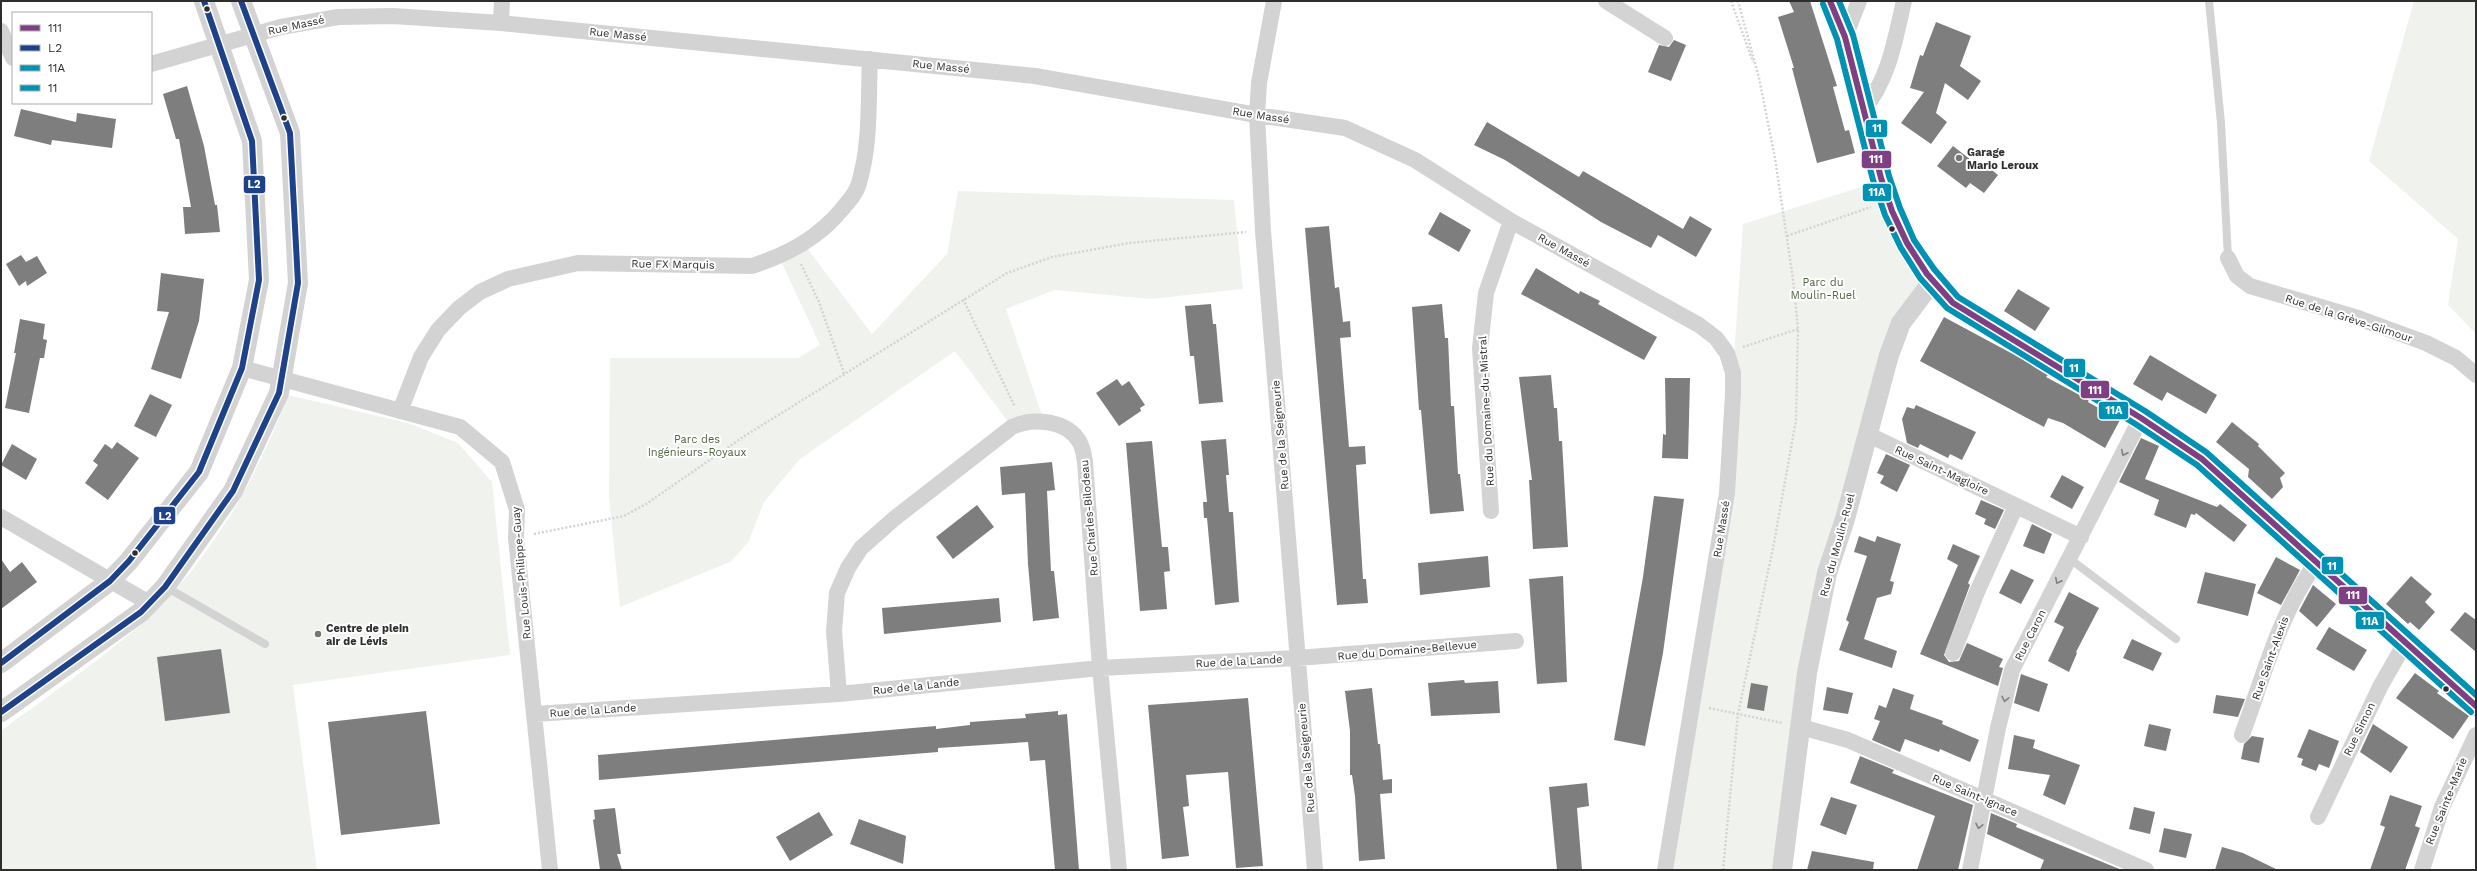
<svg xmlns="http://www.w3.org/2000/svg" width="2477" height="871" font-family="'Work Sans',sans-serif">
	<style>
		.green { fill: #f0f3ed }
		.building { fill: #7e7e7e }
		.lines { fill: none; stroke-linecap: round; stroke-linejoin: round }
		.path { stroke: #d3d3d3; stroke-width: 2.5; stroke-dasharray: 2 2; stroke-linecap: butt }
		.service { stroke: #d3d3d3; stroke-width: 8 }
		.minor { stroke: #d3d3d3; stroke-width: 16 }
		.tertiary { stroke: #d3d3d3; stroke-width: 20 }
		.bus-1-casing { stroke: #fff; stroke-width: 9 }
		.bus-2-casing { stroke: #fff; stroke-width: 9 }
		.bus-3-casing { stroke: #fff; stroke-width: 9 }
		.bus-4-casing { stroke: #fff; stroke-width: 9 }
		.bus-1 { stroke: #7e4082; stroke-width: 6 }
		.bus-2 { stroke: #1e4289; stroke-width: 6 }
		.bus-3 { stroke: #0091b3; stroke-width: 6 }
		.bus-4 { stroke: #0091b3; stroke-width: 6 }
		.oneway { stroke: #808080 }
		.bus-dot { fill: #2e2e2e; stroke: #fff; stroke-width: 1.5 }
		.poi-dot { fill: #777; stroke: #fff; stroke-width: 1.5 }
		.labels { text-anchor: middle; stroke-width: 4; stroke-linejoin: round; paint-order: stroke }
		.street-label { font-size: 11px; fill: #2e2e2e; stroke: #fff }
		.poi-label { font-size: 11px; font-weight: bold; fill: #2e2e2e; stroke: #fff; text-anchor: start }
		.park-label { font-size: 11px; fill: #516541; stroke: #fff }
		.line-badge { stroke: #fff; stroke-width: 1.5 }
		.badge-label { font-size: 11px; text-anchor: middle; font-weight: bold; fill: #fff }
	</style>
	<rect width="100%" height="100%" fill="#fff"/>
	<!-- green -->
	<path class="green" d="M2414,1H2476V334L2448,305L2458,239L2369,161Z
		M1880,181L1932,282L1915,303L1827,573L1782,870H1665L1711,590L1733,373L1743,224Z
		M958,191L1234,200L1243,289L1150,299L1055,290L1006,309L1044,421L1012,427L955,351L800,459L764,502L748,543L730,562L620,607L609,497L610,358H798L820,345L779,257L804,244L872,334L947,254Z
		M288,395L408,423L458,443L492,482L510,655L293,685L317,870H1V731C52,692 113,653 158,608C218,548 259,473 288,395Z"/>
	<!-- building -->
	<path class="building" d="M1789,1H1810L1837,86L1833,87L1845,131L1849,130L1855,153L1817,163L1792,68H1794L1778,17L1794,12Z
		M1936,22L1971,36L1960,66L1981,81L1968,100L1945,83L1936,113L1947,122L1931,144L1901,123L1924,92L1910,88L1920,55L1923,56Z
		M1674,40L1686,45L1671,81L1648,72L1659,45L1669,47Z
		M187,86L204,146L215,205H217L220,232L185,234L183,207H191L179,139H176L163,94Z
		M21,109L76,122L77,113L116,119L112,148L52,140L51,145L14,136Z
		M1487,122L1579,177L1583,171L1683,229L1690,216L1712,229L1696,257L1658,235L1651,248L1601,222L1505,160L1474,145Z
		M1953,146L1980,167L1983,163L1998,175L1984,193L1970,183L1966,188L1937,166Z
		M1440,212L1471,230L1459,252L1428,234Z
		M1329,226L1335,288L1339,287L1343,322L1350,321L1351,337L1340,338L1349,447L1365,446L1366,464L1356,465L1363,579H1366L1368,603L1337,605L1305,228Z
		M21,255L26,262L37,256L47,273L27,286L26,281L19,286L6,264Z
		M1536,268L1579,294L1580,291L1600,301L1598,304L1657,337L1644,360L1521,294Z
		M161,273L204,279L199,321L181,379L151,369L169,312L157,311Z
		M2018,289L2050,308L2035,331L2004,311Z
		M1211,304L1213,324H1216L1223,402L1199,404L1194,356H1190L1185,306Z
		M1442,304L1445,338H1448L1451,406H1454L1458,474H1460L1464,511L1430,514L1421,410H1419L1412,307Z
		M1944,317L2024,360L2048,375L2046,377L2089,400L2088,402L2120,420L2105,448L2063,423L2048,418L2044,427L1920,361Z
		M20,319L45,324L43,339L47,340L44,358H40L29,413L5,408L16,353H14Z
		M2150,355L2217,395L2206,414L2167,392L2162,401L2133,384Z
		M1551,375L1554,408H1557L1559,441H1562L1568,547L1533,549L1529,480H1532L1519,377Z
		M1665,378H1690L1688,459L1662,458L1663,434L1666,435Z
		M1117,379L1122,386L1129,381L1145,405L1140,408L1141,411L1119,426L1096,393Z
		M150,394L172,405L156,437L134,426Z
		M1916,405L1976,432L1962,460L1950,454L1948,458L1920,444L1918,448L1907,443L1902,419L1907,407L1914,409Z
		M2232,422L2259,444L2258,446L2285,473L2280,478L2283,487L2272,499L2248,477L2249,469L2216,442Z
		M2141,438L2159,446L2145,479L2217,507L2220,504L2247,525L2234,542L2196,513L2195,515L2191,514L2186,528L2154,515L2159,500L2119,482Z
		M1226,439L1229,475H1226L1229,512H1233L1239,602L1215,605L1207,518H1204L1203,502H1207L1201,441Z
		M1152,441L1162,547H1168L1170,571L1164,572L1167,609L1140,611L1126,443Z
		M117,442L139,458L108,500L85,483L98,465L93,461L105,444L112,449Z
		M12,444L37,459L26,480L1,465Z
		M1886,454L1910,465L1897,492L1880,483L1884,476L1877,473Z
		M1052,462L1055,490L1047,491L1051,571H1054L1059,618L1033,621L1028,564L1025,493L1002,495L1000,467Z
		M2062,475L2084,487L2072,509L2050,497Z
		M1654,496L1684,499L1663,653L1645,746L1614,740L1643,577Z
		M1981,500L2004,510L1995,529L1984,524L1986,519L1975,514Z
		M977,505L994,527L953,559L936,537Z
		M2032,524L2052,534L2044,554L2023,546Z
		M1859,536L1875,542L1877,536L1901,544L1890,581L1894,582L1891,594L1877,598L1864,639L1897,651L1892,668L1839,650L1849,622L1846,620L1867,556L1854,552Z
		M1953,544L1980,556L1968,583L1970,585L1944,655L1949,662L1959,661L1967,643L2003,659L1999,667L2003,668L1998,686L1920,654L1958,565L1947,559Z
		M1488,556L1490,587L1420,595L1418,563Z
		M2276,557L2300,570L2281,605L2257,593Z
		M1,559L10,572L22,562L37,582L1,609Z
		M2011,569L2034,580L2021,604L1999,593Z
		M2205,572L2256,584L2248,616L2197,603Z
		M1563,576L1567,682L1537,684L1529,579Z
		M2411,576L2432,594L2425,602L2435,612L2419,630L2410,622L2408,624L2386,604Z
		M2313,585L2336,604L2317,627L2299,611Z
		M2069,592L2099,608L2076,652L2077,653L2069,672L2048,661L2064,627L2054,622Z
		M999,598L1001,622L884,634L882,608Z
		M2465,612L2476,620V652L2450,630Z
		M2329,627L2367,650L2354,671L2316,649Z
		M2132,639L2162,653L2153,671L2123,658Z
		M221,649L230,713L165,721L157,657Z
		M2415,673L2439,691L2437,693L2469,716L2453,739L2396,698Z
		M2021,674L2048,684L2039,712L2014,703Z
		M1464,680L1465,683L1498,681L1500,713L1431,716L1428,683Z
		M1751,683L1768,686L1764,711L1747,708Z
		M1827,687L1853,693L1848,714L1823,710Z
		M1372,688L1378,744H1380L1383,780L1392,779V793L1380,794L1385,859L1359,861L1355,796L1352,775H1350V731L1345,691Z
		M1893,688L1914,695L1910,709L1943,721L1942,724L1979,740L1970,762L1940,749L1939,752L1905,739L1900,752L1872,740L1880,721L1874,719L1879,705L1886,708Z
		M2216,695L2245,699L2238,717L2213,713Z
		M1248,698L1263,866L1236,868L1228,772L1186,775L1189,806L1183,807L1189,856L1162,859L1148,705Z
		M426,711L440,824L341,835L328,722Z
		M1058,711V715L1067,714L1079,870H1055L1045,760L1030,761L1028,742L938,748V752L599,780L598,755L936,726V729L970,725V722L1026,718L1025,714Z
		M2149,724L2171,729L2166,751L2144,746Z
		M2373,724L2408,747L2391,773L2360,752Z
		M2309,729L2339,741L2329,768L2319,764L2316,771L2301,765L2303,759L2297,757Z
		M2014,735L2035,740L2033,748L2080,765L2065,805L2043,795L2050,775L2008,769Z
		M2252,736L2264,738L2259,763L2241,759L2244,744Z
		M1860,756L1894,770L1892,773L1973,805L1958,870H1917L1935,816L1850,783Z
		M1587,783L1589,806L1577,808L1582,870H1557L1549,787Z
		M2390,795L2422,806L2415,826L2420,828L2405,870H2370L2385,827L2380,825Z
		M1831,797L1857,805L1846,835L1820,825Z
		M2134,807L2155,812L2150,834L2129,829Z
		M615,808L621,854H617L622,870H600L593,820L595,819L594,810Z
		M819,812L833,835L790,861L776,837Z
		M1991,813L2017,824L2016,827L2122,870H2040L2044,860L1987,834Z
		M859,819L906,836L903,864L850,844Z
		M2164,828L2192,834L2186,858L2159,852Z
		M2222,847L2243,853L2278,870H2215Z
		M1812,851L1874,862L1873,870H1807Z"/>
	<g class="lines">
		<!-- path -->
		<path class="path" d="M1731,1L1753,62
			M1787,236L1871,207
			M801,264L819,302L845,376
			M963,299L1015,407
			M1743,347L1798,329
			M534,534L624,516L646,504L743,437L1007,273L1052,257L1129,243L1246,232
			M1709,708L1782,723
			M1723,870L1738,714L1774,543L1796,420L1798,329L1793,279L1775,158L1759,78L1738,1"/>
		<!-- service -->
		<path class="service" d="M2209,1L2221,123L2228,258
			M2070,559L2176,639
			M166,587L265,644"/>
		<!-- minor -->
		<path class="minor" d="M1274,1L1259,83L1257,115L1263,231L1315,870
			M1606,1L1665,38
			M501,23L502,1
			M1,31L13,58
			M1845,37L1859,1
			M151,64L281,27L338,17L393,16L501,23L1035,76L1257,115L1345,128L1415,160L1511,221L1699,325L1716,338L1727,353L1733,373V394L1727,493L1665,870
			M1863,110C1889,80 1895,39 1904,1
			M2228,258L2237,276L2250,286L2358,318L2426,343L2456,358L2476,375
			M242,368L460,427L502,462L517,510L516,538L550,870
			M400,411L421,357L438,330L459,308L480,292L508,279L578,263L752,266C788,254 819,238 843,208C849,201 857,192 859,183C871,143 868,99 870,59
			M1867,434L2081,537
			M1491,511L1480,348L1486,293L1511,221
			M1,517L149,603
			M1953,653L1977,592L2016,506
			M839,694L834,631L837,593L848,568L861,548L895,518L1012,427C1033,417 1068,420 1080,443C1083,448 1084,456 1085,462L1100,668L1119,870
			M535,714L839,694L1100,668L1297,658L1516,641
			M1801,727L1848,740L2146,870
			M2242,735C2264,675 2279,615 2316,563
			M2318,817L2380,687L2405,643
			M1970,870L1998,728L2012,670L2141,418
			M2422,870L2442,807L2476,735"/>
		<!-- tertiary -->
		<path class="tertiary" d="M1830,1C1835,13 1841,25 1845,37C1875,134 1875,228 1953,303L2141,418L2202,459L2476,706
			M1,663L110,581L129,561L199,472L242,368L259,280L252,141L204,1
			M1,712L141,612L165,587L233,491L279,393L298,283L290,133L241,1
			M1782,870L1807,673L1827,573L1845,519L1889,355L1901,323L1932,282"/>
		<!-- bus-1 casing -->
		<g class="bus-1-casing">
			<path id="bus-1" d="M1830,1L1845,37L1881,178L1892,211L1907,243L1927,274L1953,303L2141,418L2202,459L2476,706"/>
		</g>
		<!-- bus-2 casing -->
		<g class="bus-2-casing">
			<path id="bus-2" d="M1,663L110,581L129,561L199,472L242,368L259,280L252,141L204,1
				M1,712L141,612L165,587L233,491L279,393L298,283L290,133L241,1"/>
		</g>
		<!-- bus-3 casing -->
		<g class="bus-3-casing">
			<path id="bus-3" d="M1823,4L1837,39L1873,180L1885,215L1901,248L1920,278L1947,308L2137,425L2197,465L2471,712"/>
		</g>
		<!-- bus-4 casing -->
		<g class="bus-4-casing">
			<path id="bus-4" d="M1839,1L1853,35L1889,176L1900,208L1914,240L1934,269L1958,297L2145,411L2206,452L2476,695"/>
		</g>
		<!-- bus-1 -->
		<use href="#bus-1" class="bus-1"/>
		<!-- bus-2 -->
		<use href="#bus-2" class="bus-2"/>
		<!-- bus-3 -->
		<use href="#bus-3" class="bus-3"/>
		<!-- bus-4 -->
		<use href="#bus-4" class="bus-4"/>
	</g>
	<!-- one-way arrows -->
	<defs><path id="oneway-chevron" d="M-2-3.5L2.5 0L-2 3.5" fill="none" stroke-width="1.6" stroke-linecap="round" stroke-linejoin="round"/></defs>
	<g class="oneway">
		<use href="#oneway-chevron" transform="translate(2124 453) rotate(117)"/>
		<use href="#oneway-chevron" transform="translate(2058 581) rotate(117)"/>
		<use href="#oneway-chevron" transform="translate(2005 699) rotate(103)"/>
		<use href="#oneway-chevron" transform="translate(1979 826) rotate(102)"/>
	</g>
	<!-- markers -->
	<g class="bus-dot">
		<circle cx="207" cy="9" r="3.5"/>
		<circle cx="284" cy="118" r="3.5"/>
		<circle cx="1892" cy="229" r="3.5"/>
		<circle cx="135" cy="553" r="3.5"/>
		<circle cx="2446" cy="689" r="3.5"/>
	</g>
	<g class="poi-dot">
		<circle cx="1959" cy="158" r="4"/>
		<circle cx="318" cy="634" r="4"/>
	</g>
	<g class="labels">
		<!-- street labels -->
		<g class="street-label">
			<text transform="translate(296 25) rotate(-12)" y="4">Rue Massé</text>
			<text transform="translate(618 34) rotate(6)" y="4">Rue Massé</text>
			<text transform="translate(941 66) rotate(6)" y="4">Rue Massé</text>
			<text transform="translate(1261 115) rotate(9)" y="4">Rue Massé</text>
			<text transform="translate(1564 250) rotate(29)" y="4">Rue Massé</text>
			<text transform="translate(673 264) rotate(1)" y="4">Rue FX Marquis</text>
			<text transform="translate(2349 318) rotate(18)" y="4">Rue de la Grève-Gilmour</text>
			<text transform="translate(1486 411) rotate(-93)" y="4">Rue du Domaine-du-Mistral</text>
			<text transform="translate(1280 435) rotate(-95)" y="4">Rue de la Seigneurie</text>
			<text transform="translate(1942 470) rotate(25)" y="4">Rue Saint-Magloire</text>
			<text transform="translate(1089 518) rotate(-95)" y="4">Rue Charles-Bilodeau</text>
			<text transform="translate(1721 529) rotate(-81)" y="4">Rue Massé</text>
			<text transform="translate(1837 545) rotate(-75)" y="4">Rue du Moulin-Ruel</text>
			<text transform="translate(521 573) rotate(-95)" y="4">Rue Louis-Philippe-Guay</text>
			<text transform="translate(2030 635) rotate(-63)" y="4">Rue Caron</text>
			<text transform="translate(1407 650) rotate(-5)" y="4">Rue du Domaine-Bellevue</text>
			<text transform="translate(2270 658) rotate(-70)" y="4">Rue Saint-Alexis</text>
			<text transform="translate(1239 661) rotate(-3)" y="4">Rue de la Lande</text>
			<text transform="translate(916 686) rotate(-6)" y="4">Rue de la Lande</text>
			<text transform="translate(593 710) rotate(-4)" y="4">Rue de la Lande</text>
			<text transform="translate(2359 729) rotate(-64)" y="4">Rue Simon</text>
			<text transform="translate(1306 758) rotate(-95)" y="4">Rue de la Seigneurie</text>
			<text transform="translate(1975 795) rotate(23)" y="4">Rue Saint-Ignace</text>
			<text transform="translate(2446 801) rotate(-68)" y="4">Rue Sainte-Marie</text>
		</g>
		<!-- poi labels -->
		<g class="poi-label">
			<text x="1967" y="156">Garage<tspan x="1967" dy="13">Mario Leroux</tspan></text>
			<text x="326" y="632">Centre de plein<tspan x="326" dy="13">air de Lévis</tspan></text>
		</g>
		<!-- park labels -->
		<g class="park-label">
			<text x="1823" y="286">Parc du<tspan x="1823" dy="13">Moulin-Ruel</tspan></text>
			<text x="697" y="443">Parc des<tspan x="697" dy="13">Ingénieurs-Royaux</tspan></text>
		</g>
	</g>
	<g class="line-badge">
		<rect x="1865" y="119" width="23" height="19" rx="4" fill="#0091b3"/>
		<rect x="1861" y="150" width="31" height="19" rx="4" fill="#7e4082"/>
		<rect x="243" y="175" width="23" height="19" rx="4" fill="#1e4289"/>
		<rect x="1862" y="183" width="30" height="19" rx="4" fill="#0091b3"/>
		<rect x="2063" y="358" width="23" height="20" rx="4" fill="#0091b3"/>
		<rect x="2080" y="380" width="30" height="19" rx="4" fill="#7e4082"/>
		<rect x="2098" y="401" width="31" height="19" rx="4" fill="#0091b3"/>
		<rect x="153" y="506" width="23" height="19" rx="4" fill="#1e4289"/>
		<rect x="2321" y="556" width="23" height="19" rx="4" fill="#0091b3"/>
		<rect x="2338" y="586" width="30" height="19" rx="4" fill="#7e4082"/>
		<rect x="2355" y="611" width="30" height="19" rx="4" fill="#0091b3"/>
	</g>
	<g class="badge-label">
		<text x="1877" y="132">11</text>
		<text x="1876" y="163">111</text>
		<text x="254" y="188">L2</text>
		<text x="1877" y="196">11A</text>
		<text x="2074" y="372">11</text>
		<text x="2095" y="394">111</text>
		<text x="2114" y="414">11A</text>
		<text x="165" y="520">L2</text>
		<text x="2332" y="570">11</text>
		<text x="2353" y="599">111</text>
		<text x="2370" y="625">11A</text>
	</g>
	<!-- border -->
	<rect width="2477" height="871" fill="none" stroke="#2e2e2e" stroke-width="4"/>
	<!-- legend -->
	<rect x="12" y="12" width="140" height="92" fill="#ffffff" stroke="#ababab"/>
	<rect x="20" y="25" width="20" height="6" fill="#7e4082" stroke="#ababab"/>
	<text x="48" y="32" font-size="12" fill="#2e2e2e">111</text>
	<rect x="20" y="45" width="20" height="6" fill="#1e4289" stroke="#ababab"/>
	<text x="48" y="52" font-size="12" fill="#2e2e2e">L2</text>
	<rect x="20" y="65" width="20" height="6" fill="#0091b3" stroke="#ababab"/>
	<text x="48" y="72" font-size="12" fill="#2e2e2e">11A</text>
	<rect x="20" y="85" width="20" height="6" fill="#0091b3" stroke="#ababab"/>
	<text x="48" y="92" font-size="12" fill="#2e2e2e">11</text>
</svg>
